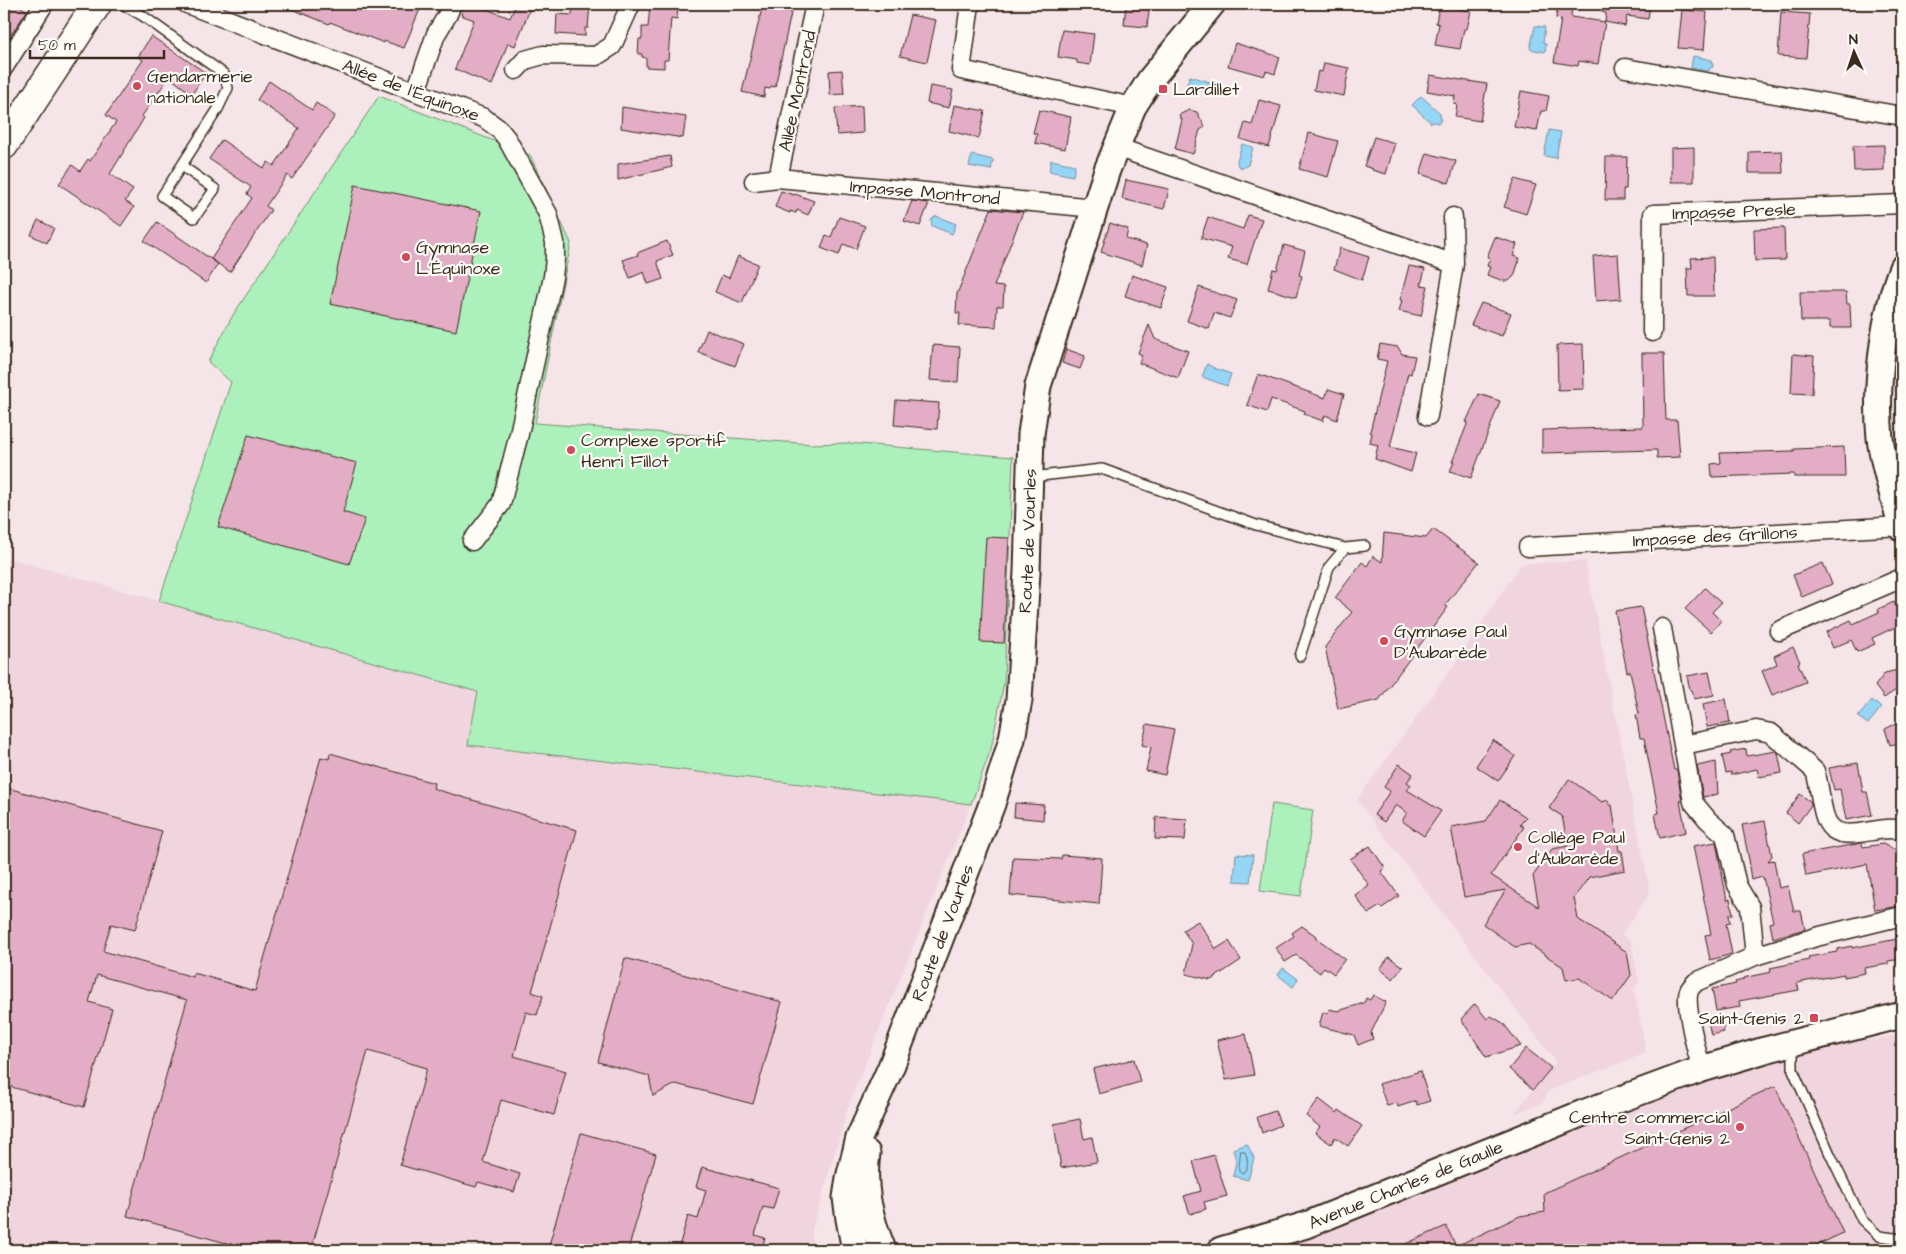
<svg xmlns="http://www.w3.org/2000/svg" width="1906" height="1254" font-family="'Architects Daughter',sans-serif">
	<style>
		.built { fill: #f0d4de }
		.green { fill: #acf1bc; stroke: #748e6d }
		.water { fill: #95d5f6; stroke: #7191a0 }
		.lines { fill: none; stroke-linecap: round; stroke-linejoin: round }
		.shore { stroke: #5f6e74; stroke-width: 1 }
		.building { fill: #e3adc5; stroke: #3b2a1e }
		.lane-casing { stroke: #3b2a1e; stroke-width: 12 }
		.street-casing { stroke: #3b2a1e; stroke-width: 21 }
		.secondary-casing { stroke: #3b2a1e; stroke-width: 29 }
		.primary-casing { stroke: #3b2a1e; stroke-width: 31 }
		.lane { stroke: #fdfcf7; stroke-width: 9 }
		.street { stroke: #fdfcf7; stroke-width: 18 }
		.secondary { stroke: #fdfcf7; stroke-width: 25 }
		.primary { stroke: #fdfcf7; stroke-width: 28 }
		.poi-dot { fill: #d1495b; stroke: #fdfcf7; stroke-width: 2 }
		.labels { text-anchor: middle; stroke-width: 4.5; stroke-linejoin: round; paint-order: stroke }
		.poi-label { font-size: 18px; fill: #3b2a1e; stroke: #fdfcf7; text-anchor: start }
		.street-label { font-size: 18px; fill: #3b2a1e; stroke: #fdfcf7 }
	</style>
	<rect width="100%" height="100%" fill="#f5e4e8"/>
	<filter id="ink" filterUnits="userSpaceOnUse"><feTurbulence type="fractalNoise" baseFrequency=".02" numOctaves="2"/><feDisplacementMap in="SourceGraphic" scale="10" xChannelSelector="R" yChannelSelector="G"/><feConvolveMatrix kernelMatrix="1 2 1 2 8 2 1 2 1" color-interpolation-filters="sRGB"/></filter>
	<g filter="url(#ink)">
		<!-- built -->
		<path class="built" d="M4,557L479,692L468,745L971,804L850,1101L812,1230V1250H4Z
			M1585,561L1650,893L1621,935L1631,941L1639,982L1634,989L1646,1053L1562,1085L1549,1091L1543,1102L1514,1114L1556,1062L1357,800L1459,658L1521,564Z
			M1902,1035V1250H1280L1403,1195L1725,1066L1848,1043Z"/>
		<!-- green -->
		<path class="green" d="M379,96L530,155L571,243L535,423L811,444L848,443L1013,457L1004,682L991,749L971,804L468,745L478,692L159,601L231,382L208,362L233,315Z
			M1272,804L1313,810L1301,896L1260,891Z"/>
		<!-- water -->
		<path class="water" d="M1535,26L1545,27L1543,42L1546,44L1545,52L1530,49Z
			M1693,56L1712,60L1713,67L1710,68L1709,71L1691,68Z
			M1190,76L1210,82L1207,92L1186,86Z
			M1421,96L1440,113L1441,120L1438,123L1433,122L1431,123L1412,105Z
			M1549,130L1561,132L1556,158L1544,156Z
			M1242,144L1253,147L1248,165L1242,168L1238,166L1237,161Z
			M972,155L993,160L991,170L969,166Z
			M1051,160L1075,165L1073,176L1049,171Z
			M936,216L956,224L952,234L932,226L931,220Z
			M1207,364L1214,368L1231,374L1227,386L1202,377Z
			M1872,700L1881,708L1868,724L1858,717Z
			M1236,854L1253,855L1250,882L1234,881Z
			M1283,968L1298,979L1293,987L1278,975Z
			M1247,1144L1254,1158L1248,1180L1233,1176L1236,1161L1233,1149Z"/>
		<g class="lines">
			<!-- shore -->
			<path class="shore" d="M1241,1151L1245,1152C1248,1159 1249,1168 1243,1173L1239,1171Z"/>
		</g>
		<!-- building -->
		<path class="building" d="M14,4H17L27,11L4,45V18Z
			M279,4H358L375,10L376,4H422L404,48L384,41V43L330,22L329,24Z
			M465,4H473L510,18L516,4H532L515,46L508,43L492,85L455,69L474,20L461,15Z
			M573,4H590L588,28H585V36L556,34L557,14L572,15Z
			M655,4H678L677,19L671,18L668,60H664V68L646,67V58L642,57V54H638L639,39H642V27H648L650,5H655Z
			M763,4H793L775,87L771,86L770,89L765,88L764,97L742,92Z
			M1126,4H1150L1147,27L1124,25Z
			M1558,4L1572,7L1571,17L1605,22L1598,64L1579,61L1578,66L1554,62L1561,19L1556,18Z
			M1603,4H1650L1648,19L1627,16L1625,26L1605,22L1606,13L1602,12Z
			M1439,6L1471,11L1467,29H1464L1460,49L1435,45L1439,24L1436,23Z
			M1682,10L1707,12L1704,50L1678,48Z
			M1781,12L1810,14L1806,58L1778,56Z
			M910,15L936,20L927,62L900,56Z
			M1062,30L1094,34L1090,65L1077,63V60L1058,57Z
			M151,36L206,73L192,94L169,77L142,116L144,118L110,174L133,190L125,201L134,207L121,226L59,184L72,165L80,171L88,159L90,161L116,122L106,115L143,60L138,57Z
			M1235,43L1280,57L1275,74L1266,71L1264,76L1228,66Z
			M1324,63L1349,68L1344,96L1314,90L1318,71L1322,72Z
			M842,70L844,94L830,95L829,71Z
			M1430,75L1487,84L1480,121L1455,117L1457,105L1454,104L1455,96L1427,91Z
			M269,81L312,110L316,103L335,116L292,179L287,175L266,206L271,210L230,272L211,259L252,198L247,194L251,187L209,159L222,140L264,168L268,162L274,166L299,128L257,100Z
			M930,86L953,90L949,108L927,103Z
			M1521,91L1549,96L1546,111H1541L1537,131L1514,127Z
			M1259,100L1281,106L1269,147L1240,139L1245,123L1252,125Z
			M954,105L985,111L979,138L949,131Z
			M862,106L863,133L837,135L835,108Z
			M622,107L686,117L683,138L621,128Z
			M1039,110L1071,117L1065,149L1035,143L1037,134L1033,133Z
			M1189,110L1197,112L1205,127L1200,130L1193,154L1175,149L1182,120L1179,115Z
			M1309,133L1338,141L1328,177L1299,169Z
			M1374,137L1395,143L1386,174L1372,170L1373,169L1364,166Z
			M1884,145V170L1854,171L1853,146Z
			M1694,147V182H1671V148Z
			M1782,151L1783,173H1749V152Z
			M1427,153L1456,161L1449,183L1420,174Z
			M670,156L672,167L618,180V164Z
			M1606,157H1627L1626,189H1623V200H1605Z
			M1515,179L1536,185L1526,214L1504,207Z
			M1126,180L1169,189L1164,209L1122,199Z
			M355,185L481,211L456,331L330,304Z
			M781,191L794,195L795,194L814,201L808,215L797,210L796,213L790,211V213L775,207Z
			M912,201L929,203L920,226L904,221Z
			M991,209L1023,212L994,286L1004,287L1003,306H997L996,327L959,325L960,313H956L957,294Z
			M1248,215L1262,219L1247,264L1228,259L1232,247L1201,238L1208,217L1243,229Z
			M839,217L865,226L856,249L843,244L839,255L821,248L826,235L831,237Z
			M38,220L54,228L47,243L31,235Z
			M157,222L218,264L206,283L144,241Z
			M1110,223L1128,229L1126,239L1147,245L1142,265L1101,252Z
			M1784,228L1785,260L1755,261L1754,229Z
			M1495,237L1517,244L1513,256L1520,258L1514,276L1509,281H1504L1487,275L1490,267L1487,266L1490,258L1487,257Z
			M667,241L673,255L657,261L663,279L648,284L644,272L630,278L623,260L638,255L637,253Z
			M1284,245L1305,251L1299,275L1302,276L1296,297L1268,289L1273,269L1277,270Z
			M1340,248L1369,257L1362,280L1334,269Z
			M1618,254L1621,299L1596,301L1593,256Z
			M738,256L758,264L742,303L715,292L722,275L729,278Z
			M1713,257L1714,296H1688L1687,268H1692L1691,258Z
			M1409,266L1425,269L1421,285L1428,286L1421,316L1399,311L1402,301L1400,300Z
			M1132,275L1168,287L1161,308L1125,296Z
			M1199,287L1237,300L1230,318L1214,313L1209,329L1187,321Z
			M1800,292H1846L1847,304H1850L1851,328H1830V321H1801Z
			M1481,303L1511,313L1502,336L1471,325Z
			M1149,325L1155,339L1188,351L1178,378L1139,363L1142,355L1138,353Z
			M707,330L744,344L735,366L698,352Z
			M1380,344L1398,347L1402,354L1415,356L1411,374L1408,373L1390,447L1416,453L1411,472L1375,459L1378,445L1370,443L1372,433L1370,432L1387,361L1377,359Z
			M1583,344L1584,389L1558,390L1557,345Z
			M933,345L960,347L958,382L930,380Z
			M1066,349L1085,356L1080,369L1062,363Z
			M1642,353H1664L1666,420H1677L1680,457L1657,458V450L1542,453V430L1643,427Z
			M1793,354L1814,356L1812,394L1791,393Z
			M1258,374L1325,398L1328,389L1344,394L1337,420L1325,415L1323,421L1304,414L1305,411L1271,399L1267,412L1247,405Z
			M1479,394L1500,401L1471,478L1450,471L1454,462H1452L1468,422H1466Z
			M896,400L939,403L937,429L894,425Z
			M248,435L357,463L343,512L365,519L349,564L218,527Z
			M1844,447L1845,477H1794V474L1712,477L1711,464L1721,463L1720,453L1794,451V449Z
			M1433,529L1479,562L1445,605L1448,607L1379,700L1338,709L1325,647L1352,612L1335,598L1362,562L1367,566L1373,556L1382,562L1384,533L1426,538Z
			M986,537L1009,538L1004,643L980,642Z
			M1823,563L1832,584L1802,597L1793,575Z
			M1705,588L1721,603L1712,612L1721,621L1711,632L1685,609Z
			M1894,602L1902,620V624L1872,638L1875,644L1857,652L1851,640L1833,648L1826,632L1851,620L1853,624L1879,612L1878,609Z
			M1641,607L1674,770H1677L1682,801H1680L1686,832L1660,838L1655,814L1659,813L1644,738H1640L1636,715L1639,714L1630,671L1627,672L1615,611Z
			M1793,647L1800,662L1798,663L1806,682L1772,695L1762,671L1777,664L1774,656Z
			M1902,669V686L1884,698L1875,686L1885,673Z
			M1709,672L1714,695L1694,699L1692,690H1690L1687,676Z
			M1726,699L1730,723L1707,727L1703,704Z
			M1902,721V742L1890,745L1885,729Z
			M1147,724L1174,729L1165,775L1146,771L1151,747L1142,745Z
			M1493,740L1515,756L1498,781L1476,766Z
			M1746,749L1747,756L1776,751L1778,753L1782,773L1759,777L1757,769L1731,775V772L1726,773L1722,756L1731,754L1730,752Z
			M330,753L434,783L433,788L441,791L577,830L532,992L543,996L537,1015L526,1012L514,1056L566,1071L554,1115L501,1100L483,1162L520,1174L514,1192L478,1182L476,1187L400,1165L427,1068L368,1051L311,1250H252L127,1216L187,1000L97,975L89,1002L112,1009L84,1107L4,1085V787L162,831L135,930L111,924L103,951L193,977L194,973L255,991L321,757L329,759Z
			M1716,762L1718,794L1703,797L1697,766Z
			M1858,763L1863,792H1867L1872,815L1846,820L1840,789L1834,790L1829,768Z
			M1399,764L1413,774L1407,782L1411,785L1407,790L1441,811L1424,836L1402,821L1407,813L1396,805L1384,822L1374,815L1390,791L1384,787Z
			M1569,779L1602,802L1608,800L1609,805H1612L1619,851H1622L1625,870L1589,877L1574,898L1578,919L1627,952L1631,975L1613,1001L1579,978L1566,980L1563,967L1529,944L1515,947L1483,924L1506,890L1464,897L1451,827L1486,821L1500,800L1526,817L1520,825L1524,827L1491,875L1539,907L1533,876L1552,849L1568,846L1562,816L1549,808Z
			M1800,794L1811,802V805L1798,823L1786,813Z
			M1015,803L1044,805L1043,820L1014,817Z
			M1156,817L1187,819L1185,840L1155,839Z
			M1765,821L1772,856L1768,861L1774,860L1779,888L1788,886L1794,911H1801L1805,929L1773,938L1770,923L1773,922L1763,877L1751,880L1749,866L1750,865L1742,825Z
			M1716,842L1727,900L1730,899L1733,914L1729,915L1730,923L1726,924L1732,954L1710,960L1705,935L1711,934L1693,846Z
			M1862,843L1863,847L1883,844L1892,849H1898L1902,864L1896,865L1898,873L1895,874L1901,906L1875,910L1867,864L1806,876L1802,854Z
			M1370,846L1385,868L1381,871L1399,896L1382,908L1380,906L1368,914L1355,895L1369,885L1350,859Z
			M1062,855L1102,858L1099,904L1010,895L1013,857L1061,859Z
			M1198,921L1216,949L1229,941L1241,960L1211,980L1186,974L1192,944L1183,930Z
			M1302,926L1316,936L1315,937L1345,959L1334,974L1324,967L1320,973L1296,955L1285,962L1276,948L1294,936L1292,933Z
			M1902,938V959L1888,961V964L1864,968L1865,973L1844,977V974L1797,983L1799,990L1739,1001L1740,1007L1716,1011L1712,989L1736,984L1735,982L1743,980V978L1771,972L1770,968L1809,960L1808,957L1837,952V949L1852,946V948Z
			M1389,957L1403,967L1393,979L1380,969Z
			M625,958L782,1002L753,1104L676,1084L653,1096L649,1076L598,1062Z
			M1373,995L1386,1002L1371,1033L1373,1039L1358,1045L1354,1035L1319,1026L1323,1012L1328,1013L1329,1009L1338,1011L1364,1003L1366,998L1370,1000Z
			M1475,1004L1487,1019L1491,1016L1503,1023L1521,1046L1486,1057L1461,1019Z
			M1722,1019L1724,1032L1711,1035L1708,1021Z
			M1246,1034L1254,1075L1226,1080L1217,1040Z
			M1526,1048L1551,1068L1533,1090L1509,1069Z
			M1134,1059L1140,1082L1099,1094L1093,1069Z
			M1420,1071L1430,1101L1417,1105L1416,1101L1398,1107L1397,1103L1387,1106L1379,1084Z
			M1775,1086L1843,1233L1807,1250H1392L1446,1226L1456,1246L1520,1216L1545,1212L1544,1193Z
			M1319,1099L1337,1113L1339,1110L1362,1126L1348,1146L1335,1137L1331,1144L1315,1133L1320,1127L1306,1116Z
			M1275,1111L1281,1125L1262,1133L1257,1117Z
			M1080,1119L1084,1139L1092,1137L1097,1162L1061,1168L1054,1124Z
			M581,1133L656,1154L628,1250H554L549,1245Z
			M1214,1155L1227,1196L1204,1202L1206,1209L1190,1214L1184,1196L1201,1191L1193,1161Z
			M702,1167L779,1188L773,1209L763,1207L755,1235L765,1238L761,1250H678L688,1216L698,1219L706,1190L696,1187Z"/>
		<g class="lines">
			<!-- lane casing -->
			<g class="lane-casing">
				<path id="lane" d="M122,4L143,16L224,74L228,88L218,109L162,196L194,218L215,189L182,166
					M1888,332L1902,339
					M1032,477L1102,469L1256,525L1345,548L1365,546
					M1300,656L1329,567L1345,548
					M1793,1046V1070L1830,1154L1862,1220L1879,1236L1902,1239
					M1897,1250L1901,1240"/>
			</g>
			<!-- street casing -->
			<g class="street-casing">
				<path id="street" d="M187,4L484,118L499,129L507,139L548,214L555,242V259L553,277L519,434L501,504L472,541
					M970,4L961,70L1133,107
					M4,67L44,4
					M1625,68L1902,116
					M516,70L525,60L543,55L596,56L612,46L631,4
					M416,91L436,34L448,14L452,4
					M1116,147L1454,264L1428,416
					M778,178L815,4
					M754,181L778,178L1095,208
					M1453,217L1454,264
					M1652,332L1653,214L1902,204
					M1528,547L1902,526
					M1662,628L1683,745
					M1779,631L1902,578
					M1755,956L1750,907L1737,885L1725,835L1708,820L1693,802L1683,745L1756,730L1771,733L1815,771C1820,786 1820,802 1825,817C1836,851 1880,821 1902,831
					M1702,1069C1697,1054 1684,1004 1689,991C1690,988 1693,985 1696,982L1755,956L1816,937L1902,916"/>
			</g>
			<!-- secondary casing -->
			<g class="secondary-casing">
				<g id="secondary">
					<path d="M1902,268C1883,315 1875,388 1880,438C1883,465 1895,501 1902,528"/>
					<path d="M867,1153C862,1188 870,1218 883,1250"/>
					<path id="s1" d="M855,1250L849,1219L846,1198L849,1178L859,1138L891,1067L992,804L1012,739L1019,700L1027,572L1031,434L1038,386L1107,170L1133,107L1150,80L1212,4"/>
					<path id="s2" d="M1221,1250L1306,1225L1583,1113L1702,1069L1765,1050L1902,1015"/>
				</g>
			</g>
			<!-- primary casing -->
			<g class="primary-casing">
				<path id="primary" d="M4,145L97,4"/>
			</g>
			<!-- lane -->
			<use href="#lane" class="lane"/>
			<!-- street -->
			<use href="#street" class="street"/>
			<!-- secondary -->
			<use href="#secondary" class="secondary"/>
			<!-- primary -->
			<use href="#primary" class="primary"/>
		</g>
	</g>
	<!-- markers -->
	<g class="poi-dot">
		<circle cx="137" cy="86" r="5"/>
		<rect x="1158" y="84" width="10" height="10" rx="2.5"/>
		<circle cx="406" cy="257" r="5"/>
		<circle cx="571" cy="450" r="5"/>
		<circle cx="1384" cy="641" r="5"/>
		<circle cx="1518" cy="847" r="5"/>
		<rect x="1809" y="1013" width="10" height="10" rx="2.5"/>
		<circle cx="1740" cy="1127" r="5"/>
	</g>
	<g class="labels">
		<!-- poi labels -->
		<g class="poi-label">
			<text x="147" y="82">Gendarmerie<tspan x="147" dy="21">nationale</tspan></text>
			<text x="1173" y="95">Lardillet</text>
			<text x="416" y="253">Gymnase<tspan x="416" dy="21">L'Équinoxe</tspan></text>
			<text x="581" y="446">Complexe sportif<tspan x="581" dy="21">Henri Fillot</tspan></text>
			<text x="1394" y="637">Gymnase Paul<tspan x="1394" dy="21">D'Aubarède</tspan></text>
			<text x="1528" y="843">Collège Paul<tspan x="1528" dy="21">d'Aubarède</tspan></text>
			<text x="1804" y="1024" text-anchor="end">Saint-Genis 2</text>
			<text x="1730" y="1123" text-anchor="end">Centre commercial<tspan x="1730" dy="21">Saint-Genis 2</tspan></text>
		</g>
		<!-- street labels -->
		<g class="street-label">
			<text transform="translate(411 90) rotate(21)" y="6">Allée de l'Équinoxe</text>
			<text transform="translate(797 91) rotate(-78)" y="6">Allée Montrond</text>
			<text transform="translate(925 192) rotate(5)" y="6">Impasse Montrond</text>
			<text transform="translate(1734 211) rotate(-2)" y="6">Impasse Presle</text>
			<text transform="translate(1715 536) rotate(-3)" y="6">Impasse des Grillons</text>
			<text dy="6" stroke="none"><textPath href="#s1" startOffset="741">Route de Vourles</textPath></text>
			<text dy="6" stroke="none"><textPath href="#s1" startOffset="336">Route de Vourles</textPath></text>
			<text dy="6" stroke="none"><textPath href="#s2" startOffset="196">Avenue Charles de Gaulle</textPath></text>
		</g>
	</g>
	<!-- margin -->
	<rect width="1906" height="1254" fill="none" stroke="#fdfcf7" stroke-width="20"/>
	<rect x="10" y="10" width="1886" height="1234" fill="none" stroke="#3b2a1e" stroke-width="2" filter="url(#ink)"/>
	<!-- north arrow -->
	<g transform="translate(1854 52) rotate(357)" stroke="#fdfcf7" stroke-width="4" paint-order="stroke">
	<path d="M0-4L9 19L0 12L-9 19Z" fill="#3b2a1e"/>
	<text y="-8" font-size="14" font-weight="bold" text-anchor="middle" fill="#3b2a1e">N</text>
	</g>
	<!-- scale -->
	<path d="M30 50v8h134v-8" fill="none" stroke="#3b2a1e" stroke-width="2.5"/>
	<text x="38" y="50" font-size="15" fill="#3b2a1e" stroke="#fdfcf7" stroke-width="4" paint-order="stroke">50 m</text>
</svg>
